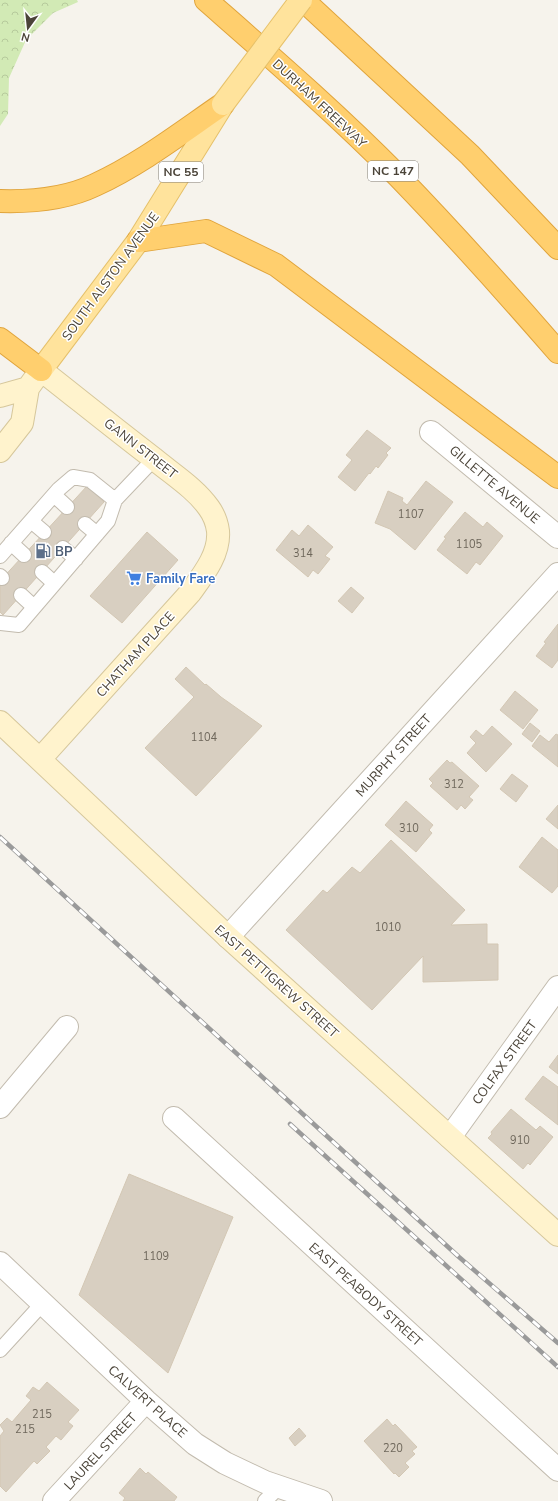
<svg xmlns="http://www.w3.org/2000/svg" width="558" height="1501" font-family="'Nunito Sans',sans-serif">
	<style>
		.forest { fill: url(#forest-crowns) }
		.building { fill: #d8cfc1; stroke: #d3c7b4 }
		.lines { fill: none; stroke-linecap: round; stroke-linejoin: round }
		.lane-casing { stroke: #c2bbae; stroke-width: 16 }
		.street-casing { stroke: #c2bbae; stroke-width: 24 }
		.secondary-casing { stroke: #d6c79b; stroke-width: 24 }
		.primary-casing { stroke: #e6c16a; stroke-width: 24 }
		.highway-casing { stroke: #e0a43c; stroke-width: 24 }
		.lane { stroke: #fff; stroke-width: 14 }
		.street { stroke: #fff; stroke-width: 22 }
		.secondary { stroke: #fff3cd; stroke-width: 22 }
		.primary { stroke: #ffe39c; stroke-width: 22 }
		.highway { stroke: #ffcf6e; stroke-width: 22 }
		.rail-casing { stroke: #9a9a9a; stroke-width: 4.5 }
		.rail { stroke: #fff; stroke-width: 3; stroke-dasharray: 9; stroke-linecap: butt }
		.primary-bridge-casing { stroke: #e6c16a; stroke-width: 24; stroke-linecap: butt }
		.primary-bridge { stroke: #ffe39c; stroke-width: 22 }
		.labels { text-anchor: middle; stroke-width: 3; stroke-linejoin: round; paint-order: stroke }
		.number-label { font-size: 11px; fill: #6e675b }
		.shield { fill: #fff; stroke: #817c74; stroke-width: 1 }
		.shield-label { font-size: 12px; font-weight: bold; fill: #4b4439 }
		.street-label { font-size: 13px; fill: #4b4439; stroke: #fff }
		.service-label { font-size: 13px; font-weight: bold; fill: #4e5e75; stroke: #fff; text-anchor: start }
		.shop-label { font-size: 13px; font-weight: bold; fill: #366cbe; stroke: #fff; text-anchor: start }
	</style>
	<defs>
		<pattern id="forest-crowns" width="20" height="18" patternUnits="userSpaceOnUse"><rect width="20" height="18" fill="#d2eab5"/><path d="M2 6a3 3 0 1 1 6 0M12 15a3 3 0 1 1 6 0" fill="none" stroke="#b6ca9c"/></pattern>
	</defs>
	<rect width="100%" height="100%" fill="#f6f3ec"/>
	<!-- forest -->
	<path class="forest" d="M0,0H77L78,2L53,13L26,40L9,78L8,114L0,126Z"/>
	<!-- building -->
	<path class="building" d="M367,430L391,448L386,453L388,455L378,468L376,466L370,474L369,473L355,491L338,477L352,460L346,455Z
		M426,481L453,502L415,550L390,529L375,523L388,491L403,498L402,501L407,505Z
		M87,486L104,502L3,615L0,612V581Z
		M465,512L483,527L487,522L503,536L480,565L476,562L467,574L437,550L446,538L444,537Z
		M308,525L333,547L325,556L330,559L318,574L313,570L308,577L276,550L292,530L299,536Z
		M147,532L178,560L122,623L90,596Z
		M351,587L364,598L352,613L338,601Z
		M558,624V660L552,668L536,656L546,643L544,642Z
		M186,667L205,685L206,684L221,697L262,726L196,796L145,748L194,697L175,679Z
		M515,691L538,710L523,729L500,710Z
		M530,723L540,731L532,742L522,734Z
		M492,726L512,744L486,772L467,753L476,743L470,737L476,730L483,736Z
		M556,734L558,735V767L532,746L540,735L549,742Z
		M447,760L450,763L452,762L479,786L469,797L473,800L465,809L461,805L457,810L430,786L433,783L429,779Z
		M512,774L528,786L516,802L500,789Z
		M406,801L433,825L429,830L432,833L416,852L385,825Z
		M558,805V829L546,819Z
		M542,837L558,850V886L552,893L519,867Z
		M391,840L465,910L451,925L487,924V944H498V980L423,982V956L372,1010L286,930L323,890L327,893L352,867L360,873Z
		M558,1055V1074L549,1067Z
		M543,1076L558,1087V1125L525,1099Z
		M511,1109L536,1130L540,1126L553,1137L530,1165L528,1163L523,1169L488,1138L492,1134L491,1132Z
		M129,1174L233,1217L168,1373L79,1295Z
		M47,1382L79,1410L68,1422L73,1426L61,1440L56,1436L46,1447L50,1451L37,1464L34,1461L6,1492L0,1486V1436L4,1431L0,1425L7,1418L12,1422L31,1400L26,1396L33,1387L39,1391Z
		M387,1419L393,1426L395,1424L417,1447L412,1451L415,1454L405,1463L409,1467L399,1477L395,1473L394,1474L364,1441Z
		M299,1428L306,1436L295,1446L289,1438Z
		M140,1468L146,1474L148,1472L177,1497L174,1501H123L125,1498L119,1493Z"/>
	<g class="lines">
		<!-- lane casing -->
		<g class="lane-casing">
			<path id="lane" d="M54,495L67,507
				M31,521L44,532
				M85,524L97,534
				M11,543L24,555
				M63,548L76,559
				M0,556L59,489L73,477L90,480L115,500
				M42,572L54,583
				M0,576L2,578
				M21,595L34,607
				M0,623L19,625L108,521L115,500L154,459
				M0,1350L43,1303
				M265,1501L279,1487"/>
		</g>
		<!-- street casing -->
		<g class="street-casing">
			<path id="street" d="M431,432L558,537
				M228,937L558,574
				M0,1107L67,1027
				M174,1118L558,1470
				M450,1137L558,987
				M0,1263L146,1401L195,1444L225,1463L265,1482L321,1501
				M54,1501L146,1401"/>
		</g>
		<!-- secondary casing -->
		<g class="secondary-casing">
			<path id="secondary" d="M0,396L28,388L41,370C78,399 115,429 153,458C172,474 195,488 209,508C214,515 217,523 218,531C220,554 203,575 190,593L41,758
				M0,451L22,423L28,388
				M0,722L228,937L558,1235"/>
		</g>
		<!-- primary casing -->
		<g class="primary-casing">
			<path id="primary" d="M41,370L138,241L223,104"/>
		</g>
		<!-- highway casing -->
		<g class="highway-casing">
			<path id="highway" d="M206,0C271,57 337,114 398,176C453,233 506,292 558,352
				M303,0L470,155L558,248
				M0,201C32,202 66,199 95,185C141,164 182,132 223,104
				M138,241L206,231L276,265L558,477
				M0,339L41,370"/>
		</g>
		<!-- lane -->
		<use href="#lane" class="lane"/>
		<!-- street -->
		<use href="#street" class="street"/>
		<!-- secondary -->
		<use href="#secondary" class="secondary"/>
		<!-- primary -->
		<use href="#primary" class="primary"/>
		<!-- highway -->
		<use href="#highway" class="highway"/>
		<!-- rail casing -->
		<g class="rail-casing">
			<path id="rail" d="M0,837L459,1257L558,1343
				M290,1124L558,1367"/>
		</g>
		<!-- rail -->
		<use href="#rail" class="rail"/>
		<!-- primary-bridge casing -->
		<g class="primary-bridge-casing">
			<path id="primary-bridge" d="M223,104L301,0"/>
		</g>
		<!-- primary-bridge -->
		<use href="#primary-bridge" class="primary-bridge"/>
	</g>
	<!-- icons -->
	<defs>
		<g id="fuel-bare" transform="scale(1.2)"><path d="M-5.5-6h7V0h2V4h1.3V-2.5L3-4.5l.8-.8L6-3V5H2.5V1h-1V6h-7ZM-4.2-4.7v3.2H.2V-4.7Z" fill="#5c6f8a" stroke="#fff" stroke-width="2.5" paint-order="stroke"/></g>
		<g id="supermarket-bare" transform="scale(1.2)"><path d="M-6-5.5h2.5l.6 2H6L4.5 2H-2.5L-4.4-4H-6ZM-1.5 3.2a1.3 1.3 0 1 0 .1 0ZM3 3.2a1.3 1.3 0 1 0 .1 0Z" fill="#3f7fe0" stroke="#fff" stroke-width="2.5" paint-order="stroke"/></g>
	</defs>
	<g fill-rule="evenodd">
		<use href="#fuel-bare" x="43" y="551"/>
		<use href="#supermarket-bare" x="134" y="578"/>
	</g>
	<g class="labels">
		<!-- number labels -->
		<g class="number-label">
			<text x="411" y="518">1107</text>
			<text x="469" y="548">1105</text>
			<text x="303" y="557">314</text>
			<text x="204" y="741">1104</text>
			<text x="454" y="788">312</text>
			<text x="409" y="832">310</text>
			<text x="388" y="931">1010</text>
			<text x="520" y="1144">910</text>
			<text x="156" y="1260">1109</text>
			<text x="42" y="1418">215</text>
			<text x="25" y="1433">215</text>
			<text x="393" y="1452">220</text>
		</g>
		<!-- shield labels -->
		<g class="shield">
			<rect x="368" y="161" width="50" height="20" rx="3"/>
			<rect x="159" y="162" width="44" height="20" rx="3"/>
		</g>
		<g class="shield-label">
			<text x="393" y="175">NC 147</text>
			<text x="181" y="176">NC 55</text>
		</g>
		<!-- street labels -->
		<g class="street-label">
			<text transform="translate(320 103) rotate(43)" y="5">DURHAM FREEWAY</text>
			<text transform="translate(110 276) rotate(-54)" y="5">SOUTH ALSTON AVENUE</text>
			<text transform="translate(141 448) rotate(38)" y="5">GANN STREET</text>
			<text transform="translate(495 484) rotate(40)" y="5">GILLETTE AVENUE</text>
			<text transform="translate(135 654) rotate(-48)" y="5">CHATHAM PLACE</text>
			<text transform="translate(393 755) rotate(-48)" y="5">MURPHY STREET</text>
			<text transform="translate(277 981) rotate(42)" y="5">EAST PETTIGREW STREET</text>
			<text transform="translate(504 1062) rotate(-54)" y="5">COLFAX STREET</text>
			<text transform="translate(366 1294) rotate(42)" y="5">EAST PEABODY STREET</text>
			<text transform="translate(148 1401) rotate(42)" y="5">CALVERT PLACE</text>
			<text transform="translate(100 1451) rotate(-47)" y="5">LAUREL STREET</text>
		</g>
		<!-- service labels -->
		<g class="service-label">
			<text x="55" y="556">BP</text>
		</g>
		<!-- shop labels -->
		<g class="shop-label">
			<text x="146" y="583">Family Fare</text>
		</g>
	</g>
	<!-- north arrow -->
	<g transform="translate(28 28) rotate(195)" stroke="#ffffff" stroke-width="3" paint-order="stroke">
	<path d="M0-3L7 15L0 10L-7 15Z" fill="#4b4439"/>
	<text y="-6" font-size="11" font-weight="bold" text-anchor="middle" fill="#4b4439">N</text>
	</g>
</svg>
